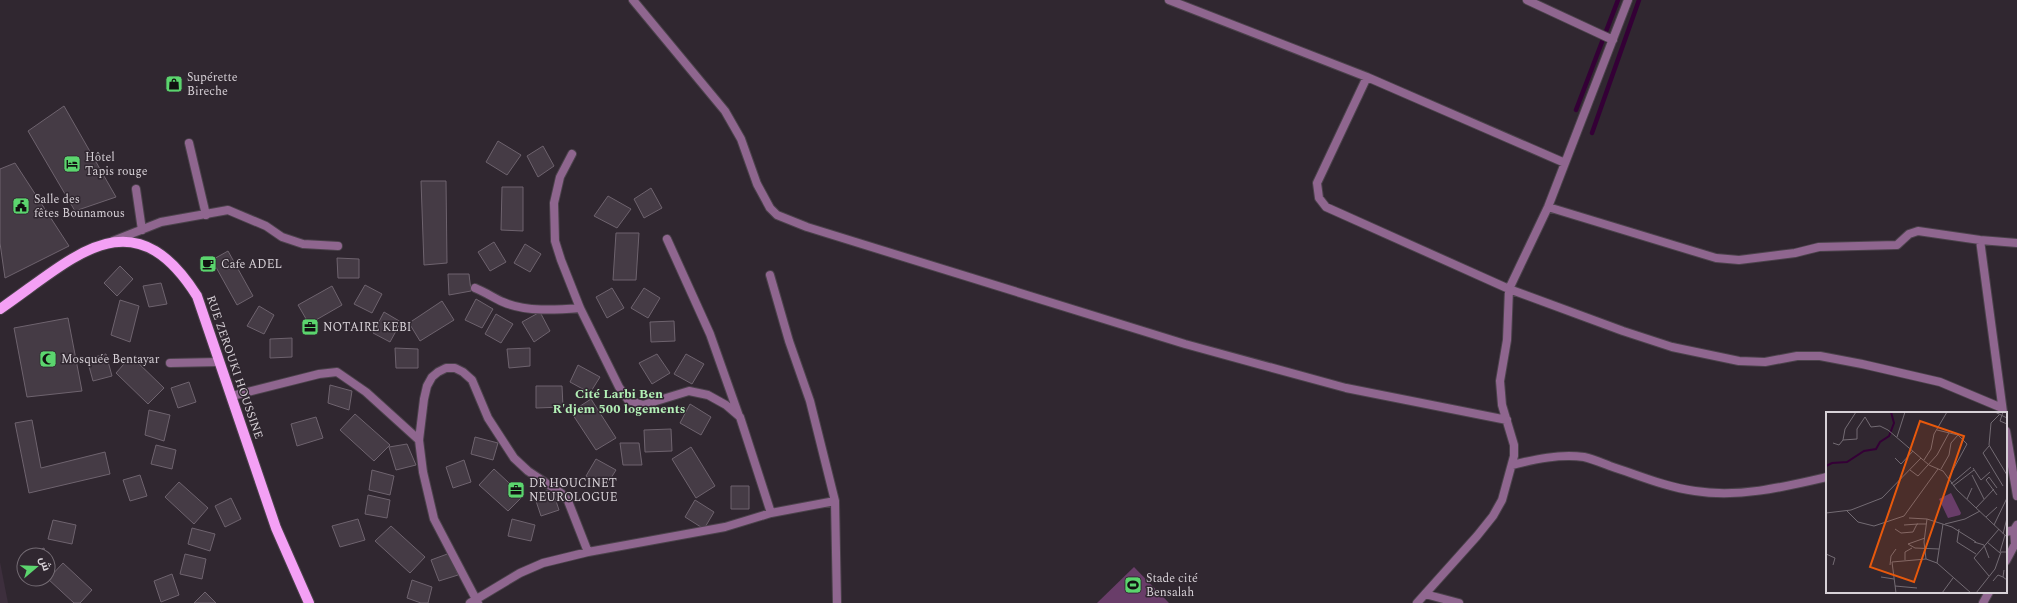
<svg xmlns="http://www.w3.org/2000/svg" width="2017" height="603" font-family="Spectral,Cairo,serif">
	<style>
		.built { fill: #3d2f3d }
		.green { fill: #693d69 }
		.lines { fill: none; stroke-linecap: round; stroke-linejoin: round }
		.stream { stroke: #340036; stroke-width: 4.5 }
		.building { fill: #453b45; stroke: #6e636e }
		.street-casing { stroke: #4b424b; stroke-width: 10 }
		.primary-casing { stroke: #4b424b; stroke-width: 12 }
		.street { stroke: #8f668f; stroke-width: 8 }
		.primary { stroke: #f4a0f5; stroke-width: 10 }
		.labels { text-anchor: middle; stroke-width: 3; stroke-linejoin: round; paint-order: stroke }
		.poi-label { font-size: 12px; fill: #d7d1d7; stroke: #302730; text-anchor: start }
		.street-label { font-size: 12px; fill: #d7d1d7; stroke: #302730 }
		.neighbourhood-label { font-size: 13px; font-weight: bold; fill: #b3f1b7; stroke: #302730 }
		.inset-river { fill: none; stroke: #340036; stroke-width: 2 }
		.inset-road { fill: none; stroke: #736b73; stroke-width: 1 }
		.view { fill: #e8590c; fill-opacity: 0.15; stroke: #e8590c; stroke-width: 2 }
		.inset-edge { fill: none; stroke: #d7d1d7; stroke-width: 2 }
	</style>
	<rect width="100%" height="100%" fill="#302730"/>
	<!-- built -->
	<path class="built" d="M0,562L8,603H0Z"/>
	<!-- green -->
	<path class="green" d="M1134,567L1169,603H1097Z"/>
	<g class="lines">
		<!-- stream -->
		<path class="stream" d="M1576,110L1618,0
			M1592,133L1639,0"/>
	</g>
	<!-- building -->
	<path class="building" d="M64,106L116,197L75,211L28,131Z
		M498,141L521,155L507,175L486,162Z
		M543,146L554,166L538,177L527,156Z
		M15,163L69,246L5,278L0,243V169Z
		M421,181H446L447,263L424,265Z
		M502,187H523V231L501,230Z
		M651,188L662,208L644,218L634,199Z
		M608,196L631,209L617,228L594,216Z
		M616,233H639L636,280H613Z
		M494,242L506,262L490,271L478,252Z
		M525,244L541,254L530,272L514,263Z
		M228,251L253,296L237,305L212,260Z
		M337,258L359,259V278H338Z
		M120,266L133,279L117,296L104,283Z
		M448,274H469L471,291L449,295Z
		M161,283L167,304L149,307L143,286Z
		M365,285L382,294L372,313L354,304Z
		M332,286L342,305L309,324L298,305Z
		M612,288L624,308L607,318L596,297Z
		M644,288L660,298L648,318L631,308Z
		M476,299L493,309L482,328L465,320Z
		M120,300L139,306L130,342L111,335Z
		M442,301L454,320L420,341L409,323Z
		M259,306L274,315L264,334L247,326Z
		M384,312L401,322L390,342L373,333Z
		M540,312L550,331L534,342L522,322Z
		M496,314L513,324L501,343L485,334Z
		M68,318L82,391L27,397L14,328Z
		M674,321L675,341L651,342L650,322Z
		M292,338V357L270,358V339Z
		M395,348L418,349V368H396Z
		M530,348V366L509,368L507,349Z
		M106,354L112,376L93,381L87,359Z
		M657,354L670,373L652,384L639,363Z
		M686,354L704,364L692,384L674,374Z
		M131,356L164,388L148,404L116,373Z
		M578,365L600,377L590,393L570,382Z
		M189,382L196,402L178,408L171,388Z
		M330,385L352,391L349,410L328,403Z
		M536,386H562L563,407L536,408Z
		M591,399L616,438L596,450L571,412Z
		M690,404L711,417L701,435L680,423Z
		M149,410L170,415L164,441L145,435Z
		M355,414L390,445L374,461L340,430Z
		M316,417L323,438L297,446L291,424Z
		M32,420L41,468L105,452L110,474L29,493L15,423Z
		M671,429L672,451L645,452L644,430Z
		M475,437L498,443L493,460L471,454Z
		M620,443H639L642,465H623Z
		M407,444L416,465L396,470L389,447Z
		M156,445L176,450L172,469L151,464Z
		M691,447L715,486L696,498L672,459Z
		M596,459L616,470L606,486L586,476Z
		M464,460L471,482L453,488L446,467Z
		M494,469L523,496L508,511L479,485Z
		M372,470L394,476L390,495L369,490Z
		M140,475L147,496L130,501L123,480Z
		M179,482L208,508L194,524L165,497Z
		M731,486H749V509H731Z
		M552,489L559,510L541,516L534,495Z
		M368,495L390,500L387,518L365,514Z
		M231,498L241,519L225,527L215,506Z
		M695,500L714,512L704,529L685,517Z
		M358,519L365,540L340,547L332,526Z
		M512,519L535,525L531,541L508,536Z
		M53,520L76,525L72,544L48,539Z
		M391,526L425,557L410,573L375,541Z
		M192,528L215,534L210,551L188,544Z
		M44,548L46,555H26Z
		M450,553L458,575L439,581L431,560Z
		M185,554L206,559L202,579L180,574Z
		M48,560L52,570L48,571Z
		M63,563L92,590L80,603H74L48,579Z
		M172,574L179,595L161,602L154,581Z
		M412,580L432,587L428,603H421L407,598Z
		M205,592L216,603H194Z"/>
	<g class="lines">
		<!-- street casing -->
		<g class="street-casing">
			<path id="street" d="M633,0L725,111L741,139L757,184L770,208L777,215L807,227L1185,344L1346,388L1507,420
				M1169,0L1367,77L1565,163
				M1527,0L1613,40
				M1367,77L1317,183L1319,198L1326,207L1509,289L1623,331L1672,347L1739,361L1765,362L1797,356H1820L1862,364L1940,382L2002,408
				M189,143L206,215
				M572,154L560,177L554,203L555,241L561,260L580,308L619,387L628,400L643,405L689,391L708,395L726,405L740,417L771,513
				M136,189L142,230
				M1548,207L1716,258L1739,260L1795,253L1819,247L1897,245L1909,234L1918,231L1980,240L2017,243
				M667,239L710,334L739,416
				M1980,240L2003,412
				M113,241L161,222L228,210L266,226L282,237L303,244L338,246
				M770,275L789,341L810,401L835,501L837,603
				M475,288C485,292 494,298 503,302C526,312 556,310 580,308
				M170,363L219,362
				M232,396L319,374L337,372L366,392L419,440
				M2006,431L2017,496
				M1512,465C1536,459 1559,454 1584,457C1593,459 1602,463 1610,466C1638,475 1665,487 1695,491C1739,498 1784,487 1827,477
				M2006,532L2014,530L2017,525
				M2006,561L2015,544L2014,530
				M1425,594L1459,603
				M470,603L520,573L543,563L588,552L725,527L771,513L835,501
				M478,603L434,519L423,472L419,440L424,399L427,386L432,377L438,372L446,368H455L463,372L472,380L488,418L514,458L528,471L561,493L568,501L588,552
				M1417,603L1477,536L1493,516L1502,500L1514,456V445L1502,405L1500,381L1507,340L1509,289L1548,207L1628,0
				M1983,603L1989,592"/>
		</g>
		<!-- primary casing -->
		<g class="primary-casing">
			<path id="primary" d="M0,309C73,259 132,193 197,296L276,528L309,603"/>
		</g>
		<!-- street -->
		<use href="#street" class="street"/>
		<!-- primary -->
		<use href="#primary" class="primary"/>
	</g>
	<!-- icons -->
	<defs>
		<g id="shop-square" transform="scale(0.9)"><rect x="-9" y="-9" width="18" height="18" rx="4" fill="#5bd56e" stroke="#302730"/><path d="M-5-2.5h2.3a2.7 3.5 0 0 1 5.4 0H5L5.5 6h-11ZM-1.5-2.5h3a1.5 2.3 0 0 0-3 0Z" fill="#111"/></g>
		<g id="hotel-square" transform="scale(0.9)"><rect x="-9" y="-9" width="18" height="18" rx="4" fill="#5bd56e" stroke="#302730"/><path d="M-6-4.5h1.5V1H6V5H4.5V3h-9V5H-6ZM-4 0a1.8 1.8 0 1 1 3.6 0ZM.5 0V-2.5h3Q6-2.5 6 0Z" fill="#111"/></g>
		<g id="civic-square" transform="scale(0.9)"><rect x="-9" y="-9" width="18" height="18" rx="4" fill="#5bd56e" stroke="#302730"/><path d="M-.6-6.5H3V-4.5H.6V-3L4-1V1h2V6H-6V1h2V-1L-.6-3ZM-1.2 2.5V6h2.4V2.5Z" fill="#111"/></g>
		<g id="cafe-square" transform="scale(0.9)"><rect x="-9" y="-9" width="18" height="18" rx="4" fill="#5bd56e" stroke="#302730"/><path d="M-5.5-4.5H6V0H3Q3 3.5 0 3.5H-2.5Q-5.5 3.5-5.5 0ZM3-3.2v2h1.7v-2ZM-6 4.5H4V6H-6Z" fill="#111"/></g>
		<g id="office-square" transform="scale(0.9)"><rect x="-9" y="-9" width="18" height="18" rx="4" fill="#5bd56e" stroke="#302730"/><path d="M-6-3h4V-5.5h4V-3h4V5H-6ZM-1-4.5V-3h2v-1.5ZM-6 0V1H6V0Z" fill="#111"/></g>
		<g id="mosque-square" transform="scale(0.9)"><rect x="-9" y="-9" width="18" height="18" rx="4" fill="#5bd56e" stroke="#302730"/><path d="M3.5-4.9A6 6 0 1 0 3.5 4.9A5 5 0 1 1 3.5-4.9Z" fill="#111"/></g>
		<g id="stadium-square" transform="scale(0.9)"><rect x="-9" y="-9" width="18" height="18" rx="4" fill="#5bd56e" stroke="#302730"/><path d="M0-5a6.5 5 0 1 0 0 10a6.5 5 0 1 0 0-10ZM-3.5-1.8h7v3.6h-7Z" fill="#111"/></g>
	</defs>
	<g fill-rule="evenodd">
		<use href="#shop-square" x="174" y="84"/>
		<use href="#hotel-square" x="72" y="164"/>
		<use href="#civic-square" x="21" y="206"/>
		<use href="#cafe-square" x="208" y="264"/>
		<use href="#office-square" x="310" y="327"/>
		<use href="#mosque-square" x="48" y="359"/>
		<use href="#office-square" x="516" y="490"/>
		<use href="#stadium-square" x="1133" y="585"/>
	</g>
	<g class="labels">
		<!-- poi labels -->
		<g class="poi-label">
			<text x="187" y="81">Supérette<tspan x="187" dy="14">Bireche</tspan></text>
			<text x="85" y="161">Hôtel<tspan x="85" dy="14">Tapis rouge</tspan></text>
			<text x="34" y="203">Salle des<tspan x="34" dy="14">fêtes Bounamous</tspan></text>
			<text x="221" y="268">Cafe ADEL</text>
			<text x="323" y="331">NOTAIRE KEBI</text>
			<text x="61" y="363">Mosquée Bentayar</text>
			<text x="529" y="487">DR HOUCINET<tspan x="529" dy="14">NEUROLOGUE</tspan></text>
			<text x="1146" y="582">Stade cité<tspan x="1146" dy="14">Bensalah</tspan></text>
		</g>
		<!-- street labels -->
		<g class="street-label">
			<text transform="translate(235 367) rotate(71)" y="4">RUE ZEROUKI HOUSSINE</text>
		</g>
		<!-- neighbourhood labels -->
		<g class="neighbourhood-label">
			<text x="619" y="398">Cité Larbi Ben<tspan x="619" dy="15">R'djem 500 logements</tspan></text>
		</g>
	</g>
	<!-- overview -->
	<g transform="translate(1826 412)">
		<rect width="181" height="181" fill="#302730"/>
		<path d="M125,81L135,101L134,103L122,106L113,87Z" fill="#693d69"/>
		<path class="inset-river" d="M0,54L6,51L21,50L38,39L50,37L54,30L63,24L68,11L65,0"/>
		<path class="inset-road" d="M30,0L19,17L17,28L31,27V17L39,5L45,15L54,14L62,18L103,53L117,59L131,78L181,125M169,0L181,6M177,0L174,9L181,12M173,3L165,11L163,33L181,63M111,18L132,23L125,31L123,43L115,57M71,25L79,0M7,31L13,33L17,28M163,34L157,41L177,74M69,46L75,52L87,39M98,48L105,37L108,22L121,0M147,56L155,68L164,60M84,58L92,64L111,43L123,21M146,63L158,87M122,67L141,32L132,23M125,72L145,55M127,74L148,58M171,76L163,65L160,68L171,83M141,87L146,76M150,96L168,77M21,99L32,110L48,114L78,104L112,57M0,101L25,98L56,86L95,46M160,105L171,95M83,106L101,107L126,115L150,130M119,112L139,107L154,99M78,113L92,112M168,113L181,86M69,117L75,121L87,120L91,112H100M133,117L131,130L150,142M177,122L181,106M99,126L82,132L89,136L113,137M148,130L158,133L163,146M161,130L174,141M174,140L179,123M0,142L9,146L7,153M100,147L98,130L101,107M79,148V140L86,136M111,151L117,112M64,153L65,144L70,137M178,158L177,165L181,168M163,164L148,146L173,117M55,165L68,167M167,169L172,163L177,165M69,174L91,176M70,181L66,150L100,147L111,151L145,181M116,181L127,166M150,181L169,157L175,140H181"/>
		<path class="view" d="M94,9L138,24L88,170L44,155Z"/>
		<rect width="181" height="181" class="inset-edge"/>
	</g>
	<!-- north arrow -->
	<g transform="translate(36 567) rotate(71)"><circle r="19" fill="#302730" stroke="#736b73"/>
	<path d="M0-3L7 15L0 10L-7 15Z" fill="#5bd56e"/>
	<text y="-6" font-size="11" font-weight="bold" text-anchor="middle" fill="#d7d1d7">ش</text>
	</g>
</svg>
